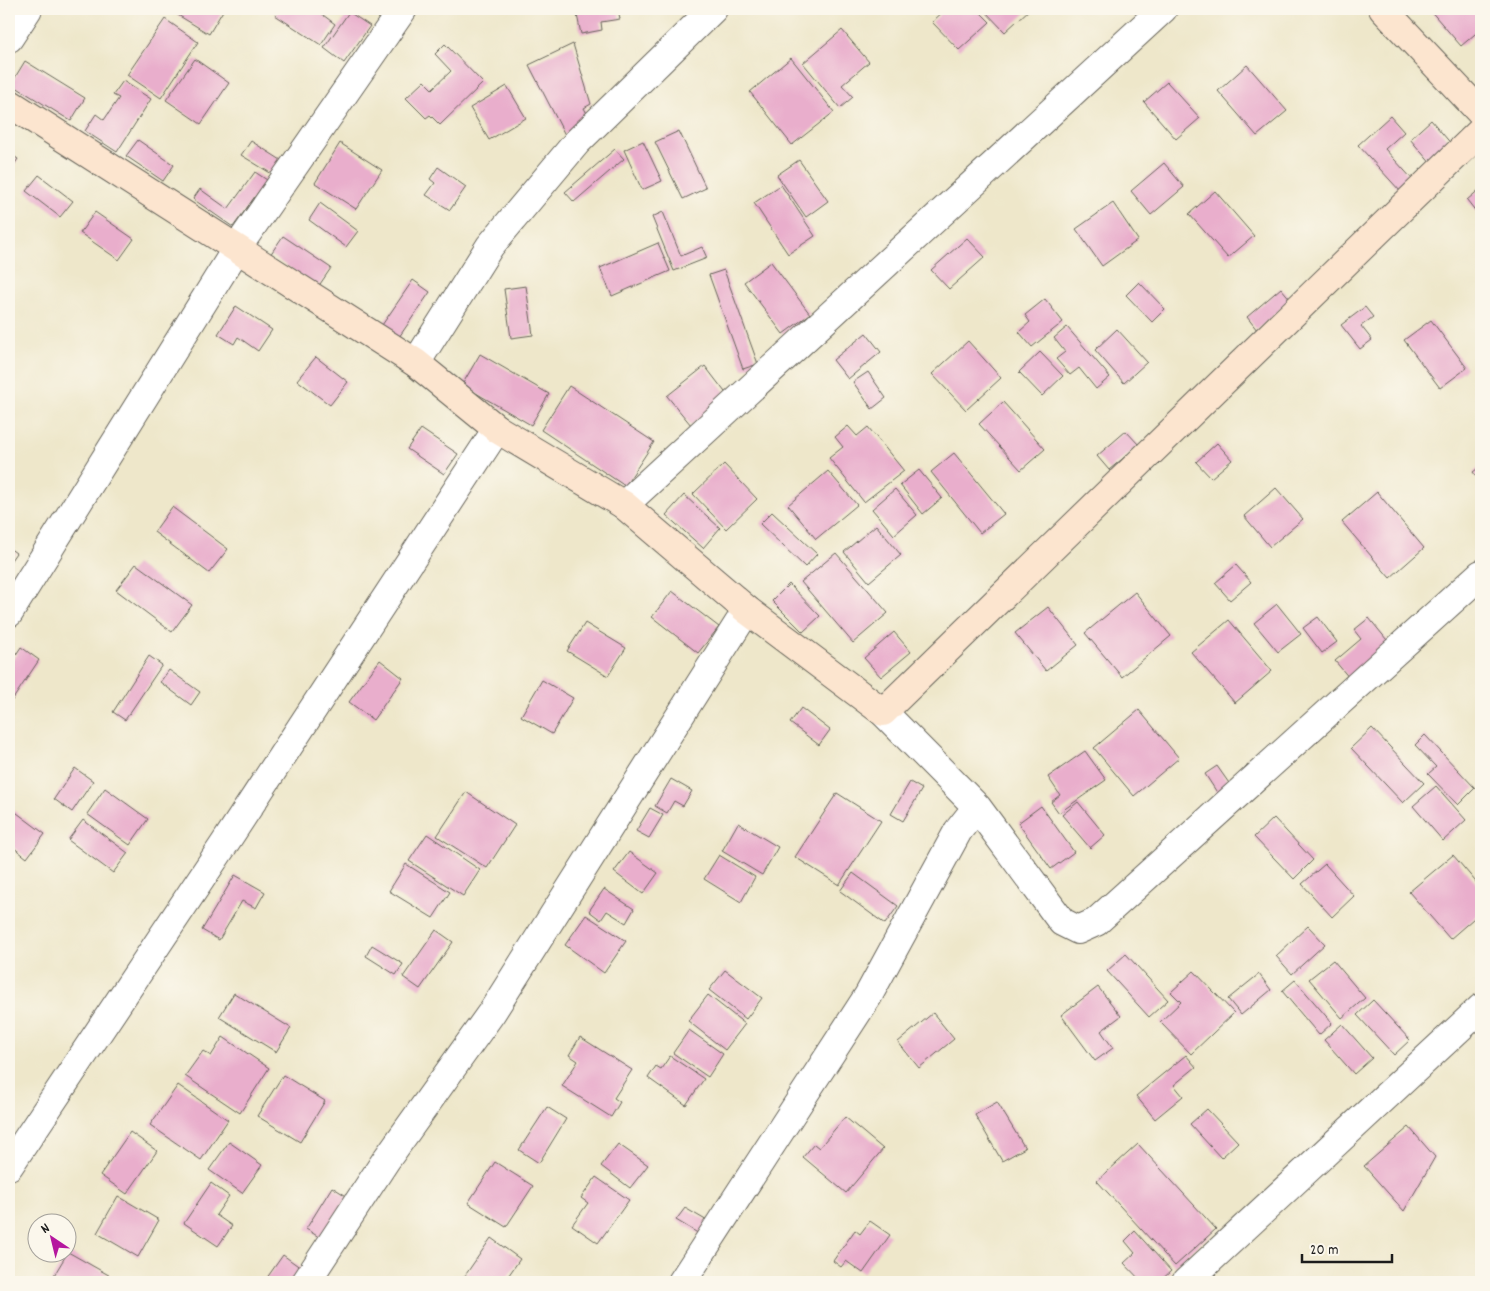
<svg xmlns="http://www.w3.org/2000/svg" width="1490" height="1291" font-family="Dekko,sans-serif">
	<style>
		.building { fill: #e9aecc }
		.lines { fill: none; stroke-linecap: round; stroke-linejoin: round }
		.street-casing { stroke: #666359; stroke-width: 30 }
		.secondary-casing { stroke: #666359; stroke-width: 30 }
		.street { stroke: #fff; stroke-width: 28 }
		.secondary { stroke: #fce5cf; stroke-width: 28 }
	</style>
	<rect width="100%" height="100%" fill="#fbf7ec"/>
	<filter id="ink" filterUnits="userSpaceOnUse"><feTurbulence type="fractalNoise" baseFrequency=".02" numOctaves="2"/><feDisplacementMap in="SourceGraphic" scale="10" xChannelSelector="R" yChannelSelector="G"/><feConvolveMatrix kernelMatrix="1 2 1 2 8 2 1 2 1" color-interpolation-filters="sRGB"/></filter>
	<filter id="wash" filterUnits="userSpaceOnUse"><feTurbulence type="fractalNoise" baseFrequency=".0096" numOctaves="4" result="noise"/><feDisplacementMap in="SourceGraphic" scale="20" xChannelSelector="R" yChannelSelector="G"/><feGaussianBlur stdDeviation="1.12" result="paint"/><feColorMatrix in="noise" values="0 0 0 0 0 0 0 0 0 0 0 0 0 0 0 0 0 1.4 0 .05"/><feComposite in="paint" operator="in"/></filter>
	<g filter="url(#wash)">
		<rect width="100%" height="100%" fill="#eee7ca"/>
		<g id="blocks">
			<!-- building -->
			<path class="building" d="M168,9H224L209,34Z
				M280,9H315L335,24L321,45L275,15Z
				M581,9H618L620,19L601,22L602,30L581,34L576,10Z
				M946,9H977L990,22L959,50L932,22Z
				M983,9H1030L1005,32Z
				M1429,9H1481V29L1461,46Z
				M349,12L370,26L344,63L324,48Z
				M165,19L198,42L161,98L127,75Z
				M842,30L869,62L842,85L853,97L840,108L803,63Z
				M445,44L483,83L440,125L430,115L426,118L406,98L424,81L432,89L451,71L435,54Z
				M573,44L591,104L584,108L591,121L565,135L529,65Z
				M791,58L834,112L792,145L750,92Z
				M195,59L229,83L201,124L166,100Z
				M25,61L85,98L71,121L11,84Z
				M1247,65L1287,111L1257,136L1218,91Z
				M123,81L151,99L117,152L85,131L96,114L104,120L119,98L113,95Z
				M1167,82L1200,118L1176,139L1144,102Z
				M507,86L526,118L489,140L470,108Z
				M1390,116L1404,132L1385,149L1414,181L1401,192L1358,145Z
				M1431,120L1453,146L1432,165L1410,139Z
				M679,131L706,188L683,199L655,142Z
				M138,140L174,165L163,181L126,156Z
				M251,141L281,160L272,174L241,155Z
				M643,141L662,181L642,190L624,150Z
				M340,143L382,170L356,209L315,183Z
				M615,149L624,159L574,202L565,192Z
				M9,153L18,159L9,172Z
				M799,160L828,201L806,217L777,175Z
				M1164,163L1184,187L1151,215L1131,191Z
				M438,167L466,187L450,210L426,195L435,183L430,179Z
				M255,172L267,180L233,227L193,199L200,189L228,209Z
				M39,175L73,201L60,217L26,191Z
				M781,185L815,236L788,254L754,203Z
				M1481,188V218L1467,200Z
				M1215,191L1254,236L1228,258L1189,214Z
				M320,203L358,231L346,247L309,220Z
				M1113,203L1138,240L1102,266L1076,229Z
				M95,212L134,239L119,260L80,233Z
				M663,212L681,256L702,247L707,258L674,271L652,217Z
				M283,236L331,268L318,287L270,255Z
				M967,238L985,257L949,289L931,270Z
				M658,243L670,271L612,296L600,268Z
				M771,262L810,314L783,334L744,282Z
				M724,270L758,364L743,369L709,275Z
				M413,280L430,292L397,340L380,328Z
				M1139,282L1165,309L1152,322L1126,295Z
				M526,286L533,335L511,338L504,289Z
				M1281,288L1291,300L1257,330L1247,317Z
				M1045,299L1063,322L1032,347L1019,332L1030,322L1025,315Z
				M236,306L272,330L258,351L238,337L234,344L218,334Z
				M1365,307L1373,317L1361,326L1372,340L1360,349L1341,325Z
				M1431,320L1467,368L1440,388L1404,340Z
				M1067,327L1110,377L1096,389L1079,368L1070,375L1056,359L1065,352L1054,338Z
				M1117,329L1147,362L1124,383L1095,350Z
				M866,333L881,352L848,379L833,360Z
				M968,341L1001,378L966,410L932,374Z
				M1040,352L1063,376L1042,396L1019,372Z
				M480,354L549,394L531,425L462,385Z
				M316,357L348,382L330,405L297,380Z
				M705,366L728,396L691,425L667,396Z
				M868,372L886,398L872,409L853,382Z
				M569,386L654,442L625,486L541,430Z
				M1003,402L1045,449L1021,470L979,424Z
				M848,426L857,436L868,427L904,471L864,502L829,458L843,447L835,437Z
				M421,429L458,454L444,474L407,449Z
				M1126,431L1139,445L1109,470L1097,456Z
				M1217,443L1232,460L1211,478L1196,462Z
				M954,453L1004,514L980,533L931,472Z
				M724,464L757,499L726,529L693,494Z
				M1481,466V483L1473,472Z
				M919,470L942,498L923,514L900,485Z
				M828,471L857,505L816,539L788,505Z
				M1276,488L1303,519L1270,547L1244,516Z
				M895,489L917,515L894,535L872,509Z
				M1377,492L1424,548L1390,578L1342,522Z
				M684,495L720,528L703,548L666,515Z
				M172,507L228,549L209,573L154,532Z
				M772,512L817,554L805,567L760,524Z
				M876,525L901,555L869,582L844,552Z
				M9,548L16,553L9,563Z
				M836,553L888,613L853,643L801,582Z
				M136,564L192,605L172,632L116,590Z
				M1236,565L1251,582L1230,600L1215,583Z
				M789,584L820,616L803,632L772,601Z
				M672,591L719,627L698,653L652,617Z
				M1135,592L1171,636L1122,677L1085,633Z
				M1277,604L1301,634L1278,652L1254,623Z
				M1048,607L1078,645L1046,671L1015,633Z
				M1318,617L1337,642L1322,653L1303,628Z
				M1369,618L1391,645L1350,679L1335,661L1361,639L1354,630Z
				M1229,620L1272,671L1235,703L1191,652Z
				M585,623L626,648L608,676L567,651Z
				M894,632L911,652L881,677L864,658Z
				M21,647L39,660L11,702L9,701V665Z
				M149,656L162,665L125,720L113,712Z
				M380,660L403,678L373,720L349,702Z
				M169,670L200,692L191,705L160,682Z
				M542,680L573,698L552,734L521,716Z
				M801,708L830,730L819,745L790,723Z
				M1139,710L1179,758L1134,796L1094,748Z
				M1372,728L1424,783L1403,803L1351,748Z
				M1425,735L1475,788L1458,805L1428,774L1436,767L1415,745Z
				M1085,751L1106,780L1059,813L1051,802L1060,795L1048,777Z
				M1217,766L1231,786L1218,794L1205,774Z
				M75,768L93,781L72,812L54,799Z
				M671,779L692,791L683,806L674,801L667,813L655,806Z
				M910,782L922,789L903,821L891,814Z
				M1436,786L1466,820L1443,841L1413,806Z
				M105,788L148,819L130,845L87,814Z
				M466,792L515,825L487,868L437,836Z
				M837,793L881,821L839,885L795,857Z
				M1078,802L1105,835L1090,848L1062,815Z
				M1041,806L1074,852L1051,869L1018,823Z
				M9,807L45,834L27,858L9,844Z
				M650,808L663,815L649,838L636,831Z
				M1274,818L1313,860L1294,879L1254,837Z
				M83,820L128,853L113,873L68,840Z
				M738,823L778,847L762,875L722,851Z
				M427,834L480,870L463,896L409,861Z
				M629,852L658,873L643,894L614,872Z
				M719,855L755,877L741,902L704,879Z
				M1453,855L1481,888V912L1450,939L1409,892Z
				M406,864L450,892L433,918L389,891Z
				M1325,864L1354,896L1332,917L1302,884Z
				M853,873L898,906L885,924L840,891Z
				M235,875L265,892L256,908L242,901L219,940L202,930Z
				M604,889L634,909L626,923L607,911L601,920L589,911Z
				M586,915L626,941L604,973L565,945Z
				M1308,926L1325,944L1292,974L1276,956Z
				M436,930L453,942L420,989L403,977Z
				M372,945L403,964L396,975L366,956Z
				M1126,954L1168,1000L1149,1017L1107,971Z
				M1333,960L1365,998L1342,1018L1309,979Z
				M725,970L762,998L746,1019L709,990Z
				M1194,971L1234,1013L1191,1054L1160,1022L1181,1002L1171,992Z
				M1259,974L1271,990L1241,1015L1228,999Z
				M1295,980L1332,1023L1319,1035L1282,991Z
				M1098,987L1121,1016L1101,1031L1113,1048L1095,1061L1061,1015Z
				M234,993L291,1028L276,1052L219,1017Z
				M708,995L745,1024L725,1050L688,1021Z
				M1373,1000L1410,1040L1394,1055L1357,1015Z
				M933,1013L954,1039L919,1068L898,1042Z
				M1342,1024L1372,1058L1354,1074L1324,1040Z
				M689,1030L723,1054L708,1077L673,1053Z
				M223,1037L269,1068L240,1113L185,1076L203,1051L211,1056Z
				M580,1037L632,1070L614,1098L620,1102L611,1117L562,1086L578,1061L569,1055Z
				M1186,1055L1196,1067L1174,1085L1183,1096L1155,1119L1136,1096Z
				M670,1056L704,1079L686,1105L648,1078L656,1066L661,1069Z
				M283,1075L325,1101L300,1142L257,1116Z
				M178,1085L228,1120L201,1160L150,1125Z
				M997,1102L1025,1148L1002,1161L975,1115Z
				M547,1107L566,1119L539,1163L519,1150Z
				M1207,1109L1238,1142L1221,1158L1190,1124Z
				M845,1117L883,1149L846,1193L803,1157L814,1144L819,1148Z
				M1409,1127L1435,1157L1404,1211L1364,1166Z
				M130,1132L157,1151L127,1194L100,1175Z
				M229,1142L262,1165L242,1193L209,1170Z
				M618,1144L648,1165L630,1188L601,1166Z
				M1138,1144L1216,1229L1175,1266L1097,1181Z
				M495,1162L533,1186L506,1227L468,1203Z
				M596,1177L629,1200L598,1243L572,1225L588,1203L581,1198Z
				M211,1183L229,1196L216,1215L232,1226L218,1246L184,1223Z
				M332,1187L348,1197L322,1239L306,1229Z
				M118,1196L159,1220L138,1257L97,1233Z
				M685,1208L709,1222L701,1235L676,1220Z
				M870,1221L890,1235L863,1273L846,1261L841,1267L833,1261L855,1230L860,1234Z
				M1135,1231L1171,1271L1159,1282H1142L1124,1263L1135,1253L1125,1241Z
				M491,1238L520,1259L504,1282H472L464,1277Z
				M68,1252L121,1282H50Z
				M283,1255L301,1268L291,1282H264Z"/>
		</g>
	</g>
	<g filter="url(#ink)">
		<use href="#blocks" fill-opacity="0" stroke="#666359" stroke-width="1"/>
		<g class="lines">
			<!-- street casing -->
			<g class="street-casing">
				<path id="street" d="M9,38L28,9
					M416,363L490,246L577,142L713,9
					M624,505L1163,9
					M9,613L237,248L403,9
					M883,712L977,807L1062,922L1078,930L1096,922L1481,574
					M9,1166L225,843L497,429
					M306,1282L386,1160L492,1012L747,610
					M682,1282L868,996L958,831L977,807
					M1186,1282L1481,1008"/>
			</g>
			<!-- secondary casing -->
			<g class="secondary-casing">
				<path id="secondary" d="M1383,9L1481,113
					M9,103L416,363L497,429L624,505L747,610L883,712L1481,131"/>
			</g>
			<!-- street -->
			<use href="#street" class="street"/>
			<!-- secondary -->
			<use href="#secondary" class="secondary"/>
		</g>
	</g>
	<!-- margin -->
	<rect width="1490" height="1291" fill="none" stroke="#fbf7ec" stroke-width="30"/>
	<!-- north arrow -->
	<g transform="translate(52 1238) rotate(325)"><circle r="24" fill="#fbf7ec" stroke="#a29f99"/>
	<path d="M0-4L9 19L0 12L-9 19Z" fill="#b5179e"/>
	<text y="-8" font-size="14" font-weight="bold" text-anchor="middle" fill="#1c1c1c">N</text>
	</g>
	<!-- scale -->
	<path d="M1302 1254v8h90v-8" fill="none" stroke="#1c1c1c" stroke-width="2.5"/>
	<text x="1310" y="1254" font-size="15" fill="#1c1c1c" stroke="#fbf7ec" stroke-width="4" paint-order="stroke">20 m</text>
</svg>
